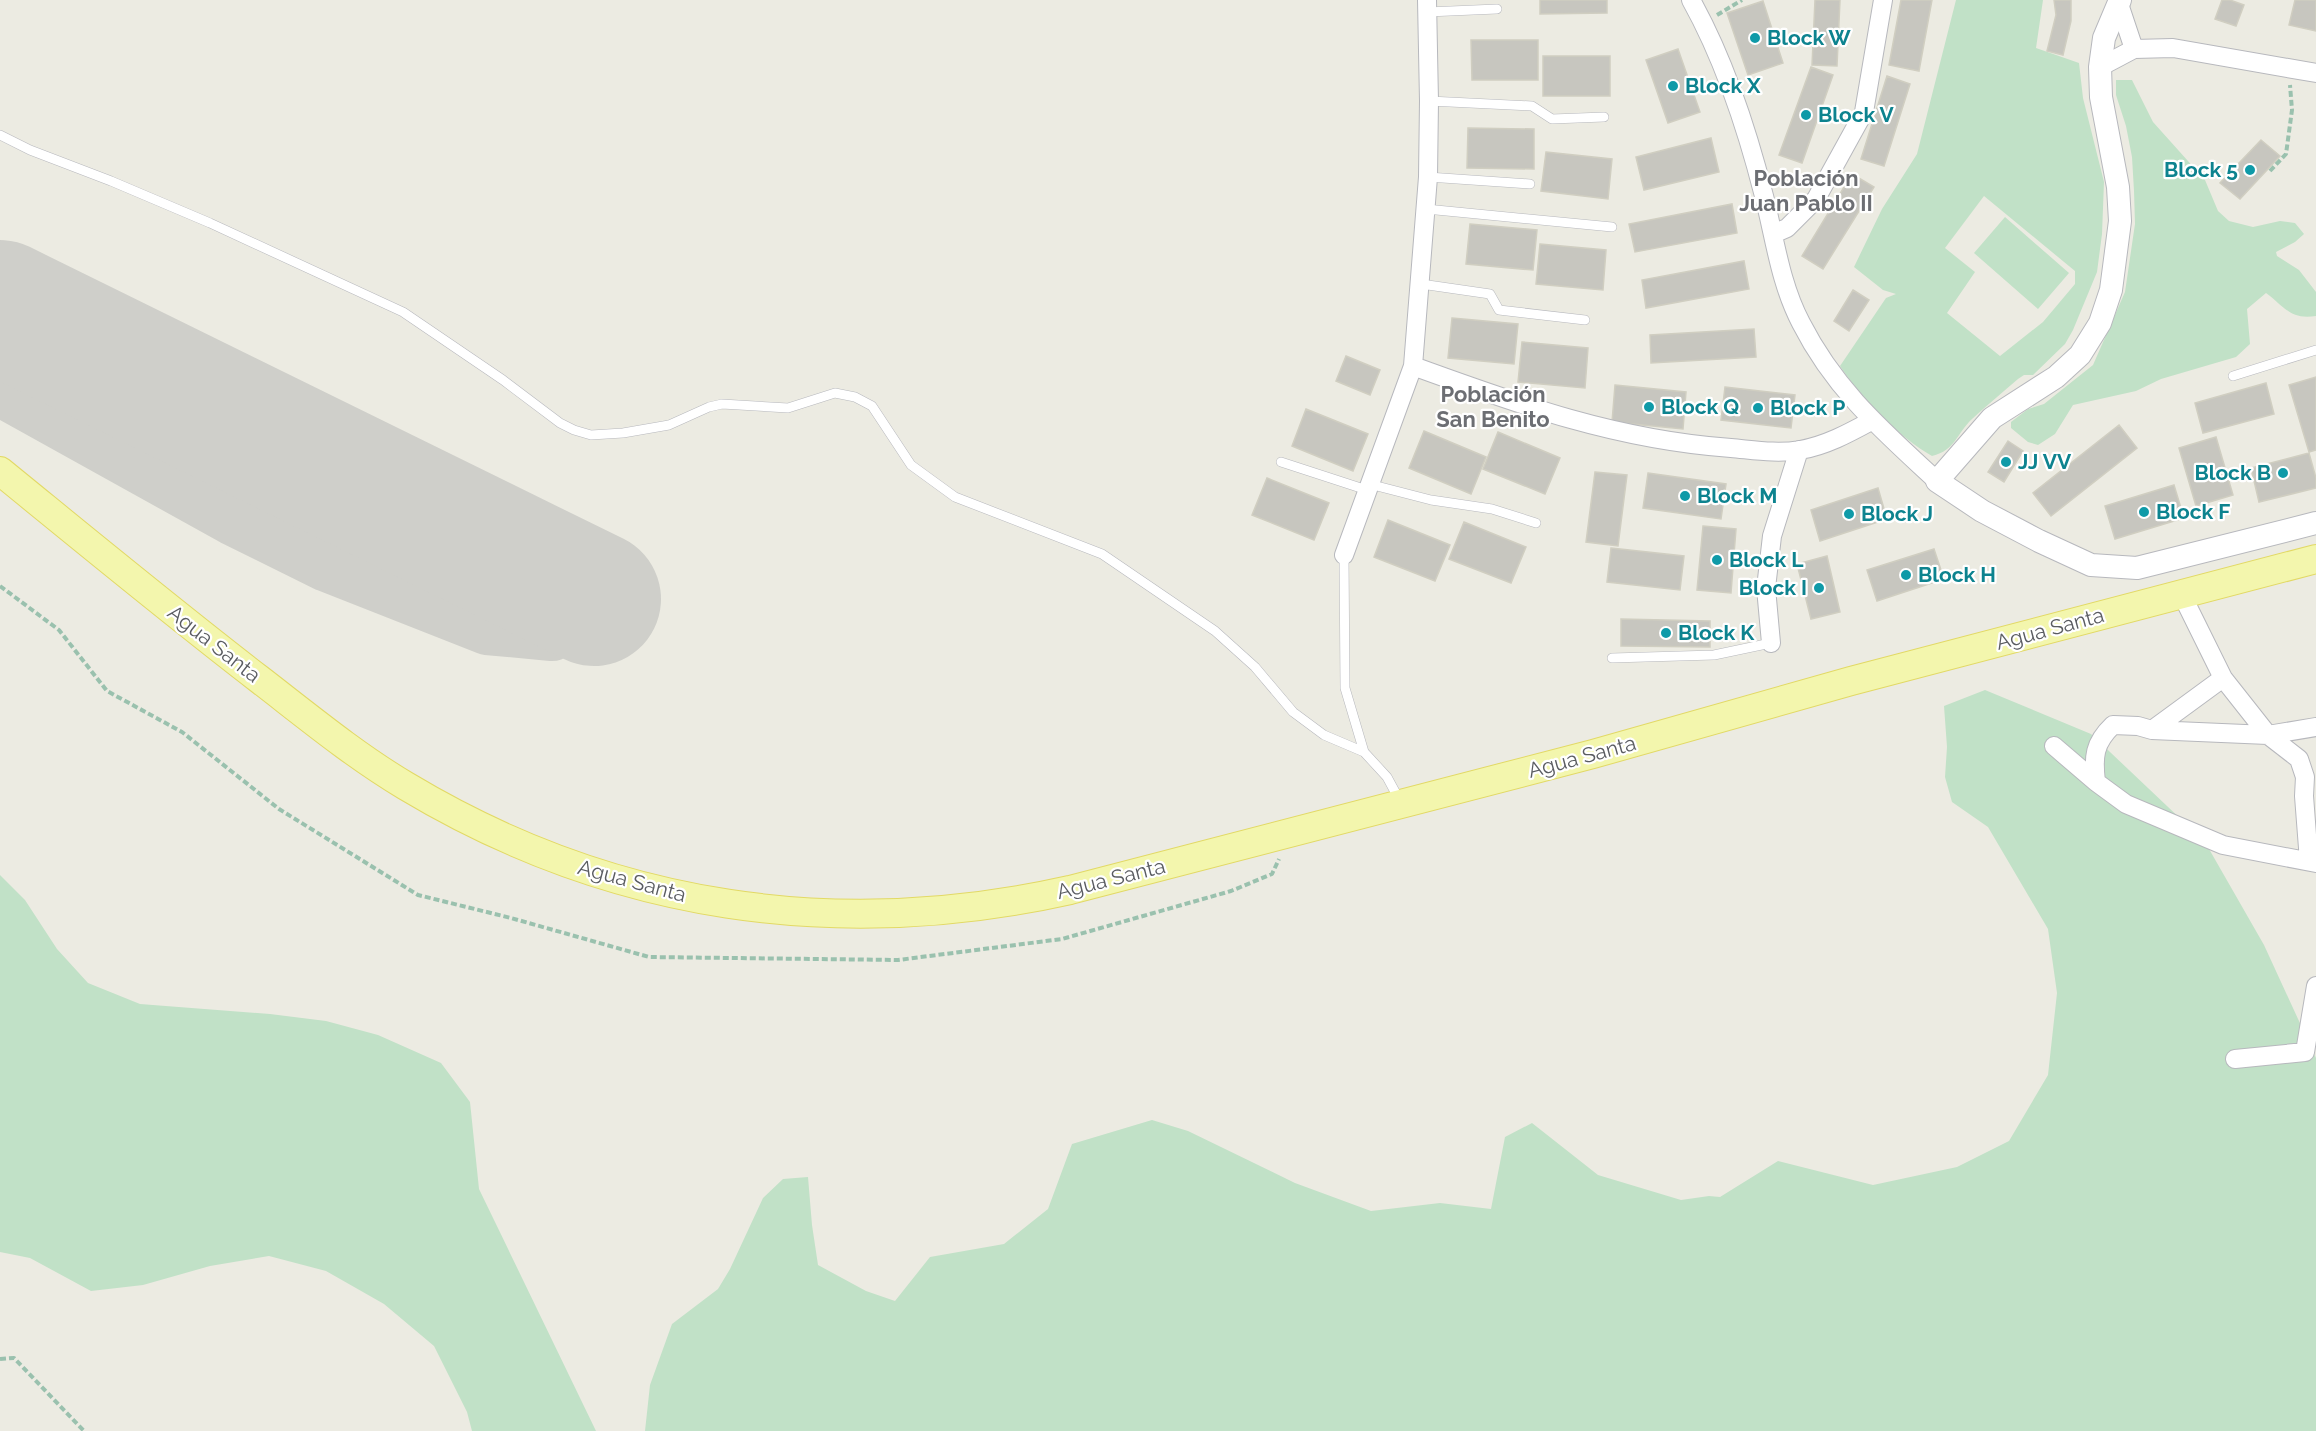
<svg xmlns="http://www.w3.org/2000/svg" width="2316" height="1431" font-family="Raleway,sans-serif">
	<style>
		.green { fill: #c1e1c7; fill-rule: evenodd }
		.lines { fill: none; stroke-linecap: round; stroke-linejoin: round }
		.taxiway { stroke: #cfcfca; stroke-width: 54 }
		.runway { stroke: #cfcfca; stroke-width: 134 }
		.building { fill: #c7c6bf; stroke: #d0cec1; stroke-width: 1.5 }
		.service-casing { stroke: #b7b8bd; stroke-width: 10 }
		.minor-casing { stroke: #b7b8bd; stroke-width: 20 }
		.tertiary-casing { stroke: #b7b8bd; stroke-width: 24 }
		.primary-casing { stroke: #e2d965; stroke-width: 30 }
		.path { stroke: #9ac1ae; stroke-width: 4; stroke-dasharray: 6 3; stroke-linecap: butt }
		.service { stroke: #fff; stroke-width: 9 }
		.minor { stroke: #fff; stroke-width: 18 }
		.tertiary { stroke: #fff; stroke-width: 22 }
		.primary { stroke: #f3f6ad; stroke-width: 28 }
		.culture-dot { fill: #0f9aa8; stroke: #fff; stroke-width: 2 }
		.labels { text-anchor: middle; stroke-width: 4.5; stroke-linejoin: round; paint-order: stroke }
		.culture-label { font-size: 21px; font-weight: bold; fill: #0d838f; stroke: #fff; text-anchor: start }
		.street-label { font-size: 21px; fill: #5a5c61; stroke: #fff }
		.neighbourhood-label { font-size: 22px; font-weight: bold; fill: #6c6e73; stroke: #fff }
	</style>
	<rect width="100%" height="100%" fill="#ecebe2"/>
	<!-- green -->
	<path class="green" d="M1956,0H2043L2036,48L2079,63L2083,98L2104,182L2102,234L2097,272L2073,330L2065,344L2033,375H2024L2018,379C2003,392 1987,405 1972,419C1956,434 1956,450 1932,456C1900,438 1860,397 1840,366L1886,298L1896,294L1883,290L1854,267L1882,209L1917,154ZM1984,196L2075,271V284L2043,322L2000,356L1947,313L1975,272L1945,248Z
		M2116,80H2132L2153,122L2205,180L2218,211L2229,221L2253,227L2280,221L2295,223L2304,234L2295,242L2276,252L2277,256L2299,270L2316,292V316C2290,320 2285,307 2266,293L2247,309L2250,344L2236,357L2161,379L2136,391L2073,405L2055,434L2038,445L2028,442L2011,428V422L2028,409L2044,404L2093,365L2125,292L2135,224L2134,191L2132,157L2126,126L2116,95Z
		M2005,217L2069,273L2038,309L1974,253Z
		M1985,690L2091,734L2205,842L2264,945L2316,1058V1431H645L650,1385L672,1324L718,1289L730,1269L763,1198L783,1179L808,1177L812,1225L818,1265L866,1291L895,1301L930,1257L1004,1244L1048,1209L1072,1144L1152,1120L1188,1131L1295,1183L1371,1211L1440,1203L1491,1209L1505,1137L1532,1123L1598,1175L1681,1200L1709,1196L1720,1197L1778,1161L1873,1185L1957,1167L2009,1141L2048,1075L2057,993L2048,929L1988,827L1952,802L1945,777L1947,747L1944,706Z
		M0,875L25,900L57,949L88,983L140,1004L270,1014L326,1021L378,1035L441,1063L470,1102L479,1189L596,1431H472L467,1412L434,1346L384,1304L326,1271L269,1256L210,1266L143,1285L91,1291L30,1258L0,1252Z"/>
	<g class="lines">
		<!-- taxiway -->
		<path class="taxiway" d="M0,389L232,518L327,565L487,628L552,634L594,599"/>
		<!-- runway -->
		<path class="runway" d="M0,307L594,599"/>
	</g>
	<!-- building -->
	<path class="building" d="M1540,0H1607V13L1540,14Z
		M1815,0H1840L1837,66L1812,65Z
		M1901,0H1932L1919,71L1889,65Z
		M2054,0H2071V21L2063,55L2047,51L2056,15Z
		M2222,0H2230L2244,5L2236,26L2215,19Z
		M2295,0H2316V31L2289,25Z
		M1763,1L1783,63L1748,75L1727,13Z
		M1471,40H1538V80H1472Z
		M1678,49L1700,112L1668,123L1646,60Z
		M1543,56H1610V96H1543Z
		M1811,67L1833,75L1802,163L1779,155Z
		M1887,76L1910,84L1884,166L1861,159Z
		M1468,128L1534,129V169L1467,168Z
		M1711,138L1719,172L1644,190L1636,157Z
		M2261,140L2280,156L2240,199L2220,183Z
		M1546,152L1612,159L1608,199L1541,191Z
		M1852,174L1874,187L1823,269L1802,256Z
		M1732,204L1737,233L1635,252L1629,224Z
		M1470,224L1537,230L1533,270L1466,264Z
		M1540,244L1606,250L1603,290L1536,284Z
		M1744,261L1749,289L1646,308L1642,280Z
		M1853,290L1869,300L1849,331L1834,321Z
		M1452,318L1518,324L1514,364L1448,358Z
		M1754,329L1756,357L1651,363L1650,335Z
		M1522,342L1588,348L1585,388L1518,382Z
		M1346,356L1380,370L1370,395L1336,381Z
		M2316,377V450L2309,452L2289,385Z
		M2266,383L2274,414L2203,433L2195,403Z
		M1615,385L1686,392L1683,429L1612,422Z
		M1725,387L1795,395L1791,428L1721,420Z
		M1306,409L1368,434L1353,471L1292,446Z
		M2119,425L2137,448L2051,516L2033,493Z
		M1424,431L1486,457L1471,494L1409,468Z
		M1498,432L1560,458L1545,494L1483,469Z
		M2216,437L2233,495L2196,506L2179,448Z
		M2008,441L2023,451L2004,482L1988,472Z
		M2309,453L2316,478V488L2259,502L2251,468Z
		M1595,472L1627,475L1618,546L1586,542Z
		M1648,473L1726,484L1721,519L1643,508Z
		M1267,478L1329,503L1314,540L1252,515Z
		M2174,485L2184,518L2115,539L2105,506Z
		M1878,488L1887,519L1820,541L1811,510Z
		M1388,520L1450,545L1435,581L1374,557Z
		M1464,522L1526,547L1511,583L1449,559Z
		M1703,526L1736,529L1731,593L1697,590Z
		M1611,548L1684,556L1680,590L1607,582Z
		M1934,549L1944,579L1877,601L1867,570Z
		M1827,556L1840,612L1811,619L1797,564Z
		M1621,619L1710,621V647L1621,646Z"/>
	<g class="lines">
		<!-- service casing -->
		<g class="service-casing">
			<path id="service" d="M1427,12L1497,9
				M1429,101L1532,106L1552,119L1604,117
				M0,135L30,150L111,181L210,223L403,312L503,380L560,423L574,430L591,435L623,433L669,425L709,407L722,404L788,408L835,393L855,397L872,406L911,465L955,497L1102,554L1215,631L1255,667L1293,712L1324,735L1364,752L1387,777L1400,801
				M1428,177L1530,184
				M1426,209L1612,227
				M1421,284L1490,294L1499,310L1585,320
				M2233,376L2316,350
				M1281,462L1367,490
				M1369,484L1431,500L1492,509L1536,523
				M1344,555L1345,688L1364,752
				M1612,658L1714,655L1771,643"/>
		</g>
		<!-- minor casing -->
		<g class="minor-casing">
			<path id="minor" d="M1691,0C1725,61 1747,129 1764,196C1775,239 1780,283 1801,323C1835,390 1883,431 1937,481
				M2119,4L2134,49
				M2100,67L2134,49L2173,48L2316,73
				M1773,234L1787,228L1816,199L1864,112L1883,0
				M1413,366C1520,405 1617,440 1731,448C1754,450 1777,454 1800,450C1825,446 1849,433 1871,421
				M1344,555L1413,366L1428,177L1429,101L1427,0
				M2182,595L2223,678L2268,735L2299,759L2305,777L2304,796L2309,861
				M1771,643L1766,588L1772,536L1799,450
				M2152,730L2268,735L2316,727
				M2054,746L2096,782L2126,804L2223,845L2316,863
				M2096,782C2093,757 2094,743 2113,725L2138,726L2152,730L2223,678
				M2305,1052L2316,986
				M2235,1059L2305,1052"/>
		</g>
		<!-- tertiary casing -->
		<g class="tertiary-casing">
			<path id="tertiary" d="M2120,0L2104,38L2100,67L2101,97L2118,187L2120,221L2111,290L2100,323L2080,355L2056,377L1992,418L1937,481L1982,511L2039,541L2091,565L2137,568L2316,523"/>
		</g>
		<!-- primary casing -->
		<g class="primary-casing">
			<path id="primary" d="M0,471C86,541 172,612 259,679C307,716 354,755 406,786C611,909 837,942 1070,890L1593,754L1851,681L2316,559"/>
		</g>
		<!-- path -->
		<path class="path" d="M1717,15L1742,0
			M2270,171L2286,154L2292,110L2290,85
			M0,586L59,630L107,691L182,732L279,809L418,895L511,918L649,957L898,960L1062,939L1231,891L1272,874L1279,859
			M0,1359L14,1358L84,1431"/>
		<!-- service -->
		<use href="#service" class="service"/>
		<!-- minor -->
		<use href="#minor" class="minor"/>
		<!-- tertiary -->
		<use href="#tertiary" class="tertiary"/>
		<!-- primary -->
		<use href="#primary" class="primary"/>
	</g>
	<!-- markers -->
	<g class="culture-dot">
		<circle cx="1755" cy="38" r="6"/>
		<circle cx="1673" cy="86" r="6"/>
		<circle cx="1806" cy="115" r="6"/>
		<circle cx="2250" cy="170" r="6"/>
		<circle cx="1649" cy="407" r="6"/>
		<circle cx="1758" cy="408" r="6"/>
		<circle cx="2006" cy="462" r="6"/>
		<circle cx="2283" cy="473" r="6"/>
		<circle cx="1685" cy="496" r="6"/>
		<circle cx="2144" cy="512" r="6"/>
		<circle cx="1849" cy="514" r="6"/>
		<circle cx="1717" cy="560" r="6"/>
		<circle cx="1906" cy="575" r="6"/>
		<circle cx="1819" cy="588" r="6"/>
		<circle cx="1666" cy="633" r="6"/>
	</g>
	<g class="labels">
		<!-- culture labels -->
		<g class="culture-label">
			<text x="1767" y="45">Block W</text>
			<text x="1685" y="93">Block X</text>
			<text x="1818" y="122">Block V</text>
			<text x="2238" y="177" text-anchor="end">Block 5</text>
			<text x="1661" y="414">Block Q</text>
			<text x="1770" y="415">Block P</text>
			<text x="2018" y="469">JJ VV</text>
			<text x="2271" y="480" text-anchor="end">Block B</text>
			<text x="1697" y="503">Block M</text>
			<text x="2156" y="519">Block F</text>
			<text x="1861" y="521">Block J</text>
			<text x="1729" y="567">Block L</text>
			<text x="1918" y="582">Block H</text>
			<text x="1807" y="595" text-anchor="end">Block I</text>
			<text x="1678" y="640">Block K</text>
		</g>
		<!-- street labels -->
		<g class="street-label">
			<text transform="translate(2050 629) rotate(-15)" y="7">Agua Santa</text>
			<text transform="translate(214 644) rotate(38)" y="7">Agua Santa</text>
			<text transform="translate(1582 757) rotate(-15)" y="7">Agua Santa</text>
			<text transform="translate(1111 879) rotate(-14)" y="7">Agua Santa</text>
			<text transform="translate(632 881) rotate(15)" y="7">Agua Santa</text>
		</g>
		<!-- neighbourhood labels -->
		<g class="neighbourhood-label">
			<text x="1806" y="186">Población<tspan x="1806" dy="25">Juan Pablo II</tspan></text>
			<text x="1493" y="402">Población<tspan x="1493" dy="25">San Benito</tspan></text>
		</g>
	</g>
</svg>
